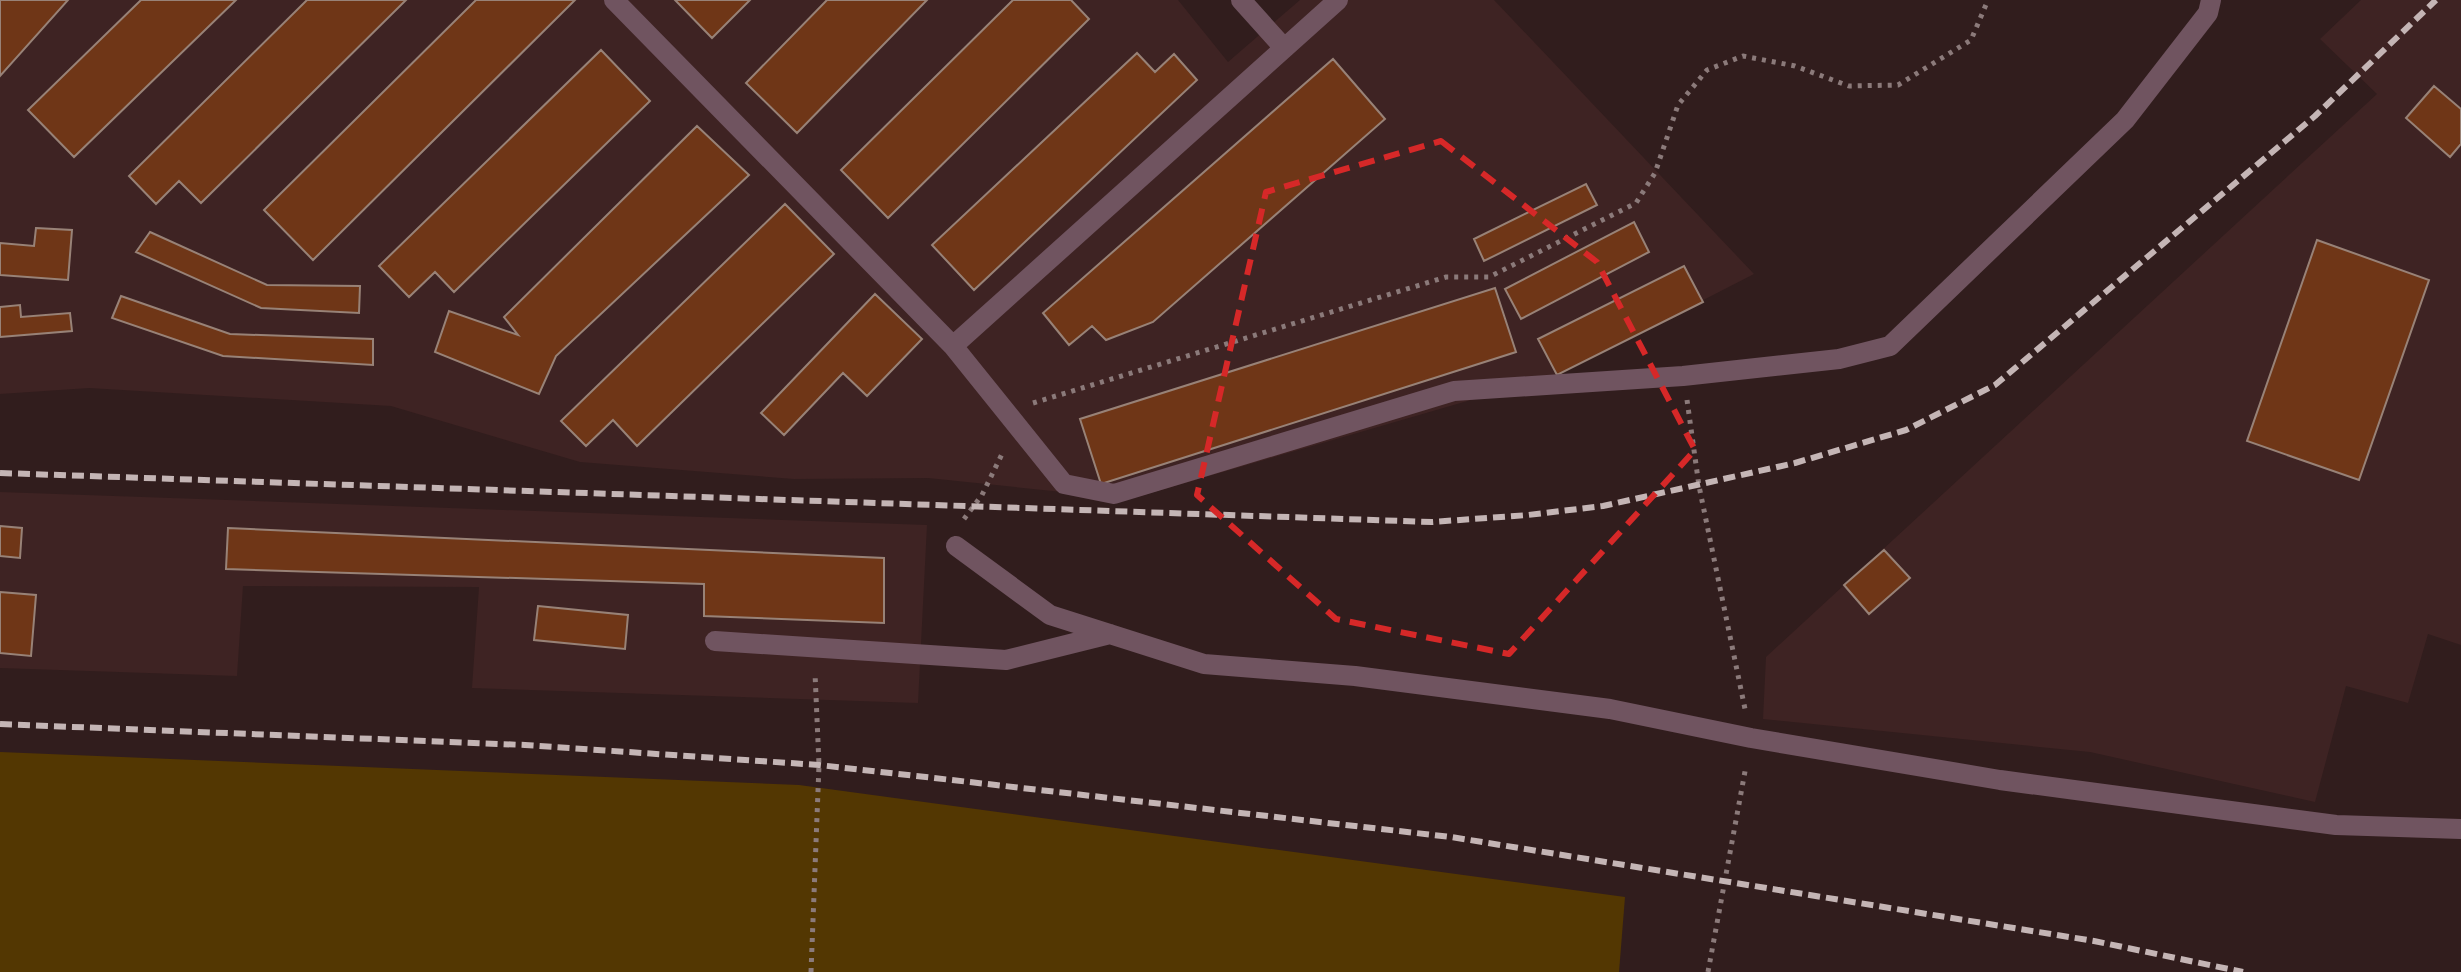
<svg xmlns="http://www.w3.org/2000/svg" width="2461" height="972" font-family="'Source Sans 3',sans-serif">
	<style>
		.built { fill: #3e2323 }
		.green { fill: #533702 }
		.building { fill: #6f3617; stroke: #988277; stroke-width: 2 }
		.lines { fill: none; stroke-linecap: round; stroke-linejoin: round }
		.path { stroke: #8b7a7a; stroke-width: 5; stroke-dasharray: 4 6; stroke-linecap: butt }
		.minor { stroke: #705460; stroke-width: 20 }
		.rail { stroke: #c4b5b5; stroke-width: 6; stroke-dasharray: 12 6; stroke-linecap: butt }
		.marked { fill: none; stroke: #d62828; stroke-width: 6; stroke-dasharray: 16 10; stroke-linejoin: round }
	</style>
	<rect width="100%" height="100%" fill="#311d1d"/>
	<!-- built -->
	<path class="built" d="M0,0H1178L1228,62L1300,0H1494L1754,274L1557,375L1130,499L928,478L794,479L580,462L391,406L89,388L0,394Z
		M2361,0H2461V645L2428,634L2408,703L2346,686L2315,802L2090,752L1763,719L1766,657L2377,94L2320,39Z
		M0,492L927,525L918,703L472,688L479,587L243,586L237,676L0,668Z"/>
	<!-- green -->
	<path class="green" d="M0,752L799,785L1625,897L1619,972H0Z"/>
	<!-- building -->
	<path class="building" d="M0,0H68L0,76Z
		M141,0H236L74,157L28,110Z
		M307,0H406L201,203L179,181L156,204L129,176Z
		M476,0H575L313,260L264,210Z
		M675,0H750L712,38Z
		M827,0H927L797,133L746,83Z
		M1013,0H1071L1089,19L888,218L841,170Z
		M601,50L650,101L454,292L435,272L409,297L379,266Z
		M1137,53L1155,72L1174,54L1197,80L974,290L932,245Z
		M1333,59L1385,119L1153,322L1106,340L1092,326L1069,345L1043,313Z
		M2434,86L2461,109V144L2450,157L2406,118Z
		M697,126L749,175L556,356L539,394L435,352L449,311L518,335L504,317Z
		M1586,184L1597,205L1484,261L1474,239Z
		M785,204L834,254L637,446L613,420L586,446L561,421Z
		M1634,222L1649,252L1521,319L1505,289Z
		M36,228L72,230L68,280L0,275V243L34,246Z
		M150,232L267,285L360,286L359,313L261,308L136,252Z
		M2317,240L2429,280L2359,480L2247,441Z
		M1684,266L1703,302L1557,375L1538,339Z
		M1495,288L1516,352L1101,484L1080,419Z
		M875,294L922,339L867,396L843,373L784,435L761,413Z
		M121,296L230,334L373,339V365L223,356L112,318Z
		M20,305L21,317L70,313L72,331L0,337V307Z
		M0,526L22,528L20,558L0,556Z
		M228,528L884,558V623L704,616V584L226,569Z
		M1884,550L1910,578L1869,614L1844,585Z
		M0,592L36,595L31,656L0,653Z
		M538,606L628,615L625,649L534,640Z"/>
	<g class="lines">
		<!-- path -->
		<path class="path" d="M1687,400L1699,486L1745,709
			M1033,403L1446,277H1489L1636,203L1655,173L1678,105L1707,70L1743,56L1795,66L1849,86L1898,85L1971,40L1988,0
			M964,519L982,495L1003,452
			M811,972L819,765L815,673
			M1708,972L1746,766"/>
		<!-- minor -->
		<path class="minor" d="M614,0L953,346L1338,0
			M1241,0L1284,48
			M953,346L1064,484L1114,494L1454,391L1683,376L1839,359L1890,346L2125,120L2208,13L2211,0
			M956,546L1050,615L1204,664L1355,676L1610,709L1751,738L2000,780L2336,825L2461,829
			M715,641L1006,660L1110,634"/>
		<!-- rail -->
		<path class="rail" d="M0,473L1432,522L1528,515L1603,506L1795,463L1906,430L1995,385L2315,116L2436,0
			M0,724L525,745L819,765L996,785L1451,837L2094,941L2243,972"/>
	</g>
	<!-- marked area -->
	<path class="marked" d="M1441,141L1597,262L1695,450L1509,654L1336,619L1197,495L1266,192Z"/>
</svg>
